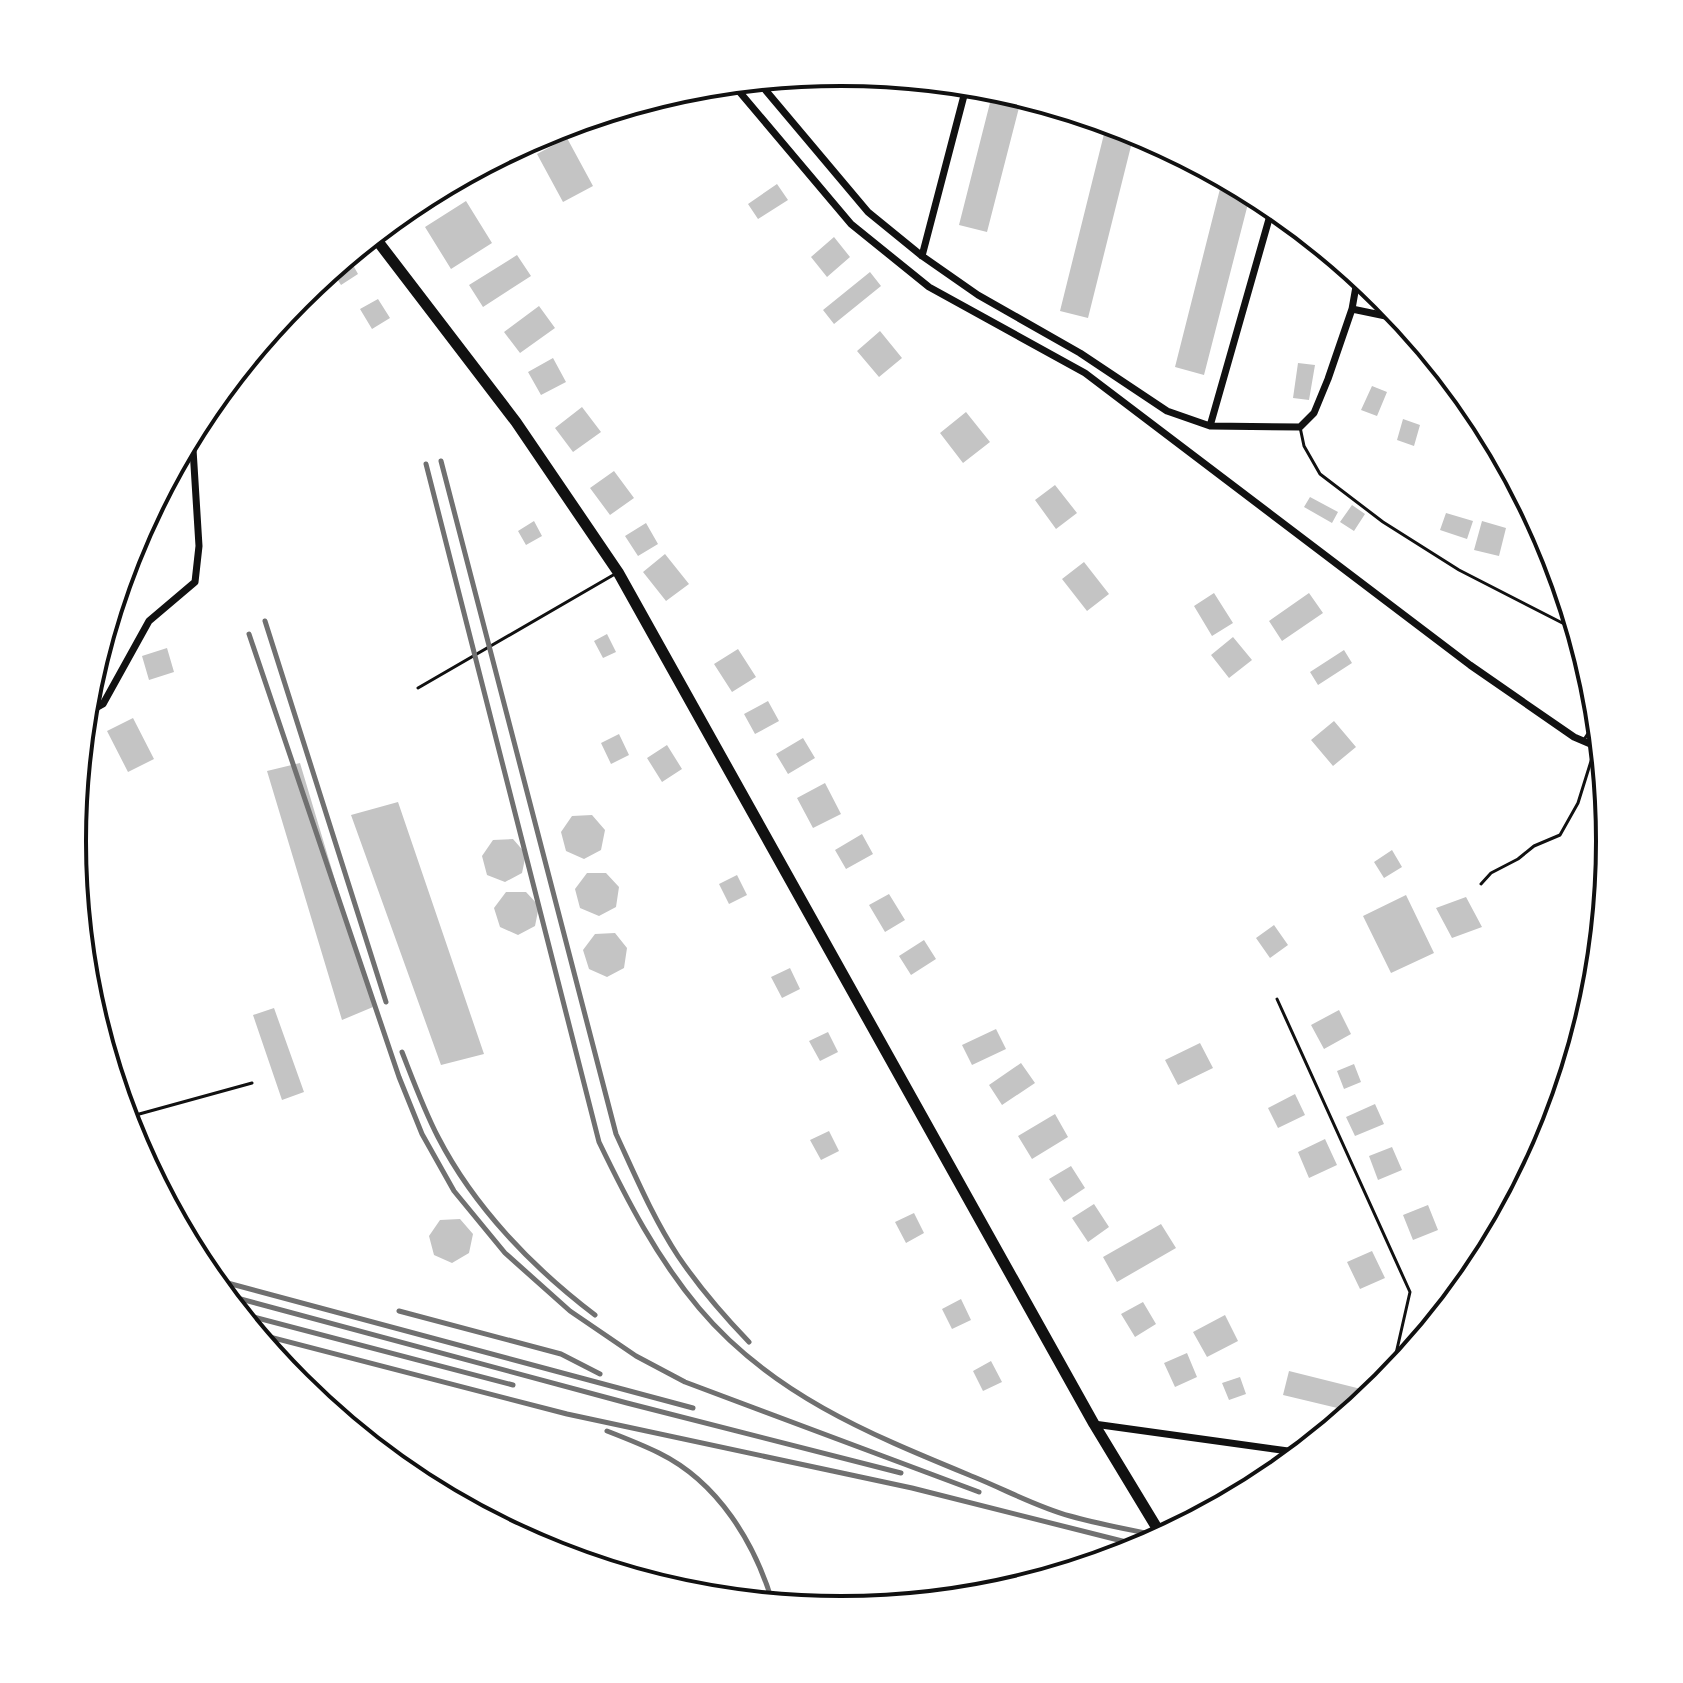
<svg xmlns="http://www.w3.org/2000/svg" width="1683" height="1683" font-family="Mulish,sans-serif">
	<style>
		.building { fill: #c4c4c4 }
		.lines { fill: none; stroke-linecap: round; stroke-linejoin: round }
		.path { stroke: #111; stroke-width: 3 }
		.service { stroke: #111; stroke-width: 3 }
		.minor { stroke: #111; stroke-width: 7 }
		.primary { stroke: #111; stroke-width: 11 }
		.rail { stroke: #707070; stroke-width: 5 }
		.rim { fill: none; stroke: #111; stroke-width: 4 }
	</style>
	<rect width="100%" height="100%" fill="#fff"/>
	<!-- building -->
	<path class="building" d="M994,87L1022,96L987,232L959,225Z
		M1107,122L1135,130L1088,318L1060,311Z
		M567,138L593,186L563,202L537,154Z
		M1223,177L1251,192L1204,375L1175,367Z
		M777,184L788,200L758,219L748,204Z
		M466,201L492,243L451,269L425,227Z
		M834,237L850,257L827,277L811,257Z
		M517,255L531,276L483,307L469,285Z
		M348,256L358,274L341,285L331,269Z
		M870,272L881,286L834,324L823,310Z
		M378,299L390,318L372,329L360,309Z
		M539,306L555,328L520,353L504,332Z
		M880,331L902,358L879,377L857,351Z
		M553,358L566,382L541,395L528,372Z
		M1298,363L1315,365L1309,400L1293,398Z
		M1372,386L1387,392L1377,416L1361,410Z
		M582,407L601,432L573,452L555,428Z
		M966,412L990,442L963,463L940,433Z
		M1403,419L1420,425L1414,446L1397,440Z
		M614,471L634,498L610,515L590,488Z
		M1055,485L1077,513L1056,529L1035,500Z
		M1310,497L1338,512L1332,523L1304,507Z
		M1352,505L1365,514L1354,531L1340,522Z
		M1446,513L1473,521L1467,539L1440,530Z
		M534,521L542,536L526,545L518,531Z
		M1482,521L1506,528L1499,556L1474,550Z
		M646,523L658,544L638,556L625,536Z
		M665,554L689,584L666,601L643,572Z
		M1084,562L1109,594L1087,611L1062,579Z
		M1214,593L1233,623L1212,636L1194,606Z
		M1309,593L1323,613L1282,641L1269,621Z
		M607,634L616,652L603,658L594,641Z
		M1233,637L1252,660L1229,678L1211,655Z
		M167,648L174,672L149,680L142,656Z
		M738,649L756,677L732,692L714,664Z
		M1344,650L1352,663L1318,685L1310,672Z
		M768,701L779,721L755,734L744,714Z
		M133,718L154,759L128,772L107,731Z
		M1334,721L1356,747L1333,766L1311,740Z
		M619,734L629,755L611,764L601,743Z
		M803,738L815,758L788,774L776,754Z
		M667,745L682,769L662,782L647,758Z
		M300,763L373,1007L342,1020L267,771Z
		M825,783L841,814L813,828L797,798Z
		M398,802L484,1054L441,1065L351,815Z
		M592,815L605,830L601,850L584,859L566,851L561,832L572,816Z
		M862,834L873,854L846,869L835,850Z
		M513,839L526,854L522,873L505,882L487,875L482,856L493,840Z
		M1392,850L1402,867L1384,878L1374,862Z
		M587,873H606L619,887L616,907L599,916L580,908L575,889Z
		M737,875L747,895L729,904L719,884Z
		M506,892H526L539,906L535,926L518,935L500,927L494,908Z
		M889,894L905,920L885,932L869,905Z
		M1406,895L1434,953L1391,973L1363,916Z
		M1466,897L1482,927L1452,938L1436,908Z
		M1274,925L1288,945L1270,958L1256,938Z
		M615,933L627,948L624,968L607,977L589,969L583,950L595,934Z
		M924,940L936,959L911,975L899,956Z
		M790,968L800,989L782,998L771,977Z
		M274,1008L304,1092L282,1100L253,1015Z
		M1339,1010L1351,1034L1324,1049L1311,1025Z
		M996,1029L1006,1049L972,1065L962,1045Z
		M828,1032L838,1052L820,1061L809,1041Z
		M1200,1043L1213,1068L1178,1085L1165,1060Z
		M1021,1063L1035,1083L1002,1105L989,1085Z
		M1354,1064L1361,1082L1344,1089L1337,1071Z
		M1295,1094L1305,1115L1278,1128L1268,1108Z
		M1375,1104L1384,1124L1355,1136L1346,1117Z
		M1055,1114L1068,1137L1032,1159L1018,1136Z
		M829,1131L839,1151L821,1160L810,1140Z
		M1325,1139L1337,1165L1309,1178L1298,1152Z
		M1392,1147L1402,1170L1378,1180L1369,1156Z
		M1071,1166L1085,1188L1064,1202L1049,1179Z
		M1094,1204L1109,1227L1088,1242L1072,1218Z
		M1428,1205L1438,1230L1413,1240L1403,1215Z
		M914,1213L924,1233L906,1243L895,1222Z
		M460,1219L473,1234L469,1253L452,1263L434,1255L429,1236L440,1220Z
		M1161,1224L1176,1248L1117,1282L1103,1257Z
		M1372,1251L1385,1278L1360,1289L1347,1262Z
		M961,1299L971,1320L952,1329L942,1309Z
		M1143,1302L1156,1324L1135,1337L1121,1314Z
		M1225,1315L1238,1341L1207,1357L1193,1332Z
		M1187,1353L1197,1377L1175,1387L1164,1363Z
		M991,1361L1002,1382L983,1391L973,1371Z
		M1289,1371L1365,1390L1361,1406L1354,1412L1283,1395Z
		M1240,1377L1246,1394L1229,1400L1222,1383Z"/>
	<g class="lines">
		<!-- path -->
		<path class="path" d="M1481,884L1491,873L1518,859L1534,846L1560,835L1578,803L1592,758"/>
		<!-- service -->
		<path class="service" d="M1300,427L1304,446L1320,474L1383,522L1459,570L1578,631
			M418,688L615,574
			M1583,741L1599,717
			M1277,999L1410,1292L1390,1380
			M123,1112L132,1116L252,1083"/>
		<!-- minor -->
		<path class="minor" d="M757,80L868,212L922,256L978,295L1080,353L1167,411L1210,426L1300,427L1314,413L1328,379L1352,309L1358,275
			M732,83L851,224L929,287L1085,373L1470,665L1574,737L1602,749
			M922,256L967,84
			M1352,309L1405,320
			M1210,426L1273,205
			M85,714L103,704L149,621L195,582L199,546L192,433
			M1094,1424L1303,1453"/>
		<!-- primary -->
		<path class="primary" d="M373,235L516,422L618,572L1094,1424L1163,1538"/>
		<!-- rail -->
		<path class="rail" d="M441,461L616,1134C635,1175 653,1218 678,1256C699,1287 723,1315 749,1342
			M426,464L599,1142C627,1200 657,1258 699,1308C772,1395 872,1435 974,1477C1006,1490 1037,1507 1070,1516C1101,1525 1133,1530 1165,1537
			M265,621L386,1002
			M249,634L399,1077L422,1134L454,1191L505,1253L570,1311L636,1356L685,1382L979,1492
			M402,1052C413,1080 424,1110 438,1137C474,1207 533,1268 595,1315
			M209,1278L693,1408
			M222,1294L627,1403L901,1473
			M399,1311L561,1354L600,1374
			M238,1313L513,1385
			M254,1333L567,1414L912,1488L1146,1547
			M607,1431C625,1438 643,1445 659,1453C718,1482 755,1543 773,1604"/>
	</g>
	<!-- crop -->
	<path d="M0 0H1683V1683H0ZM86 841a755 755 0 1 1 1510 0a755 755 0 1 1-1510 0Z" fill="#fff" fill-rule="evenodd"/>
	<path class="rim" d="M86 841a755 755 0 1 1 1510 0a755 755 0 1 1-1510 0Z"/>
</svg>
